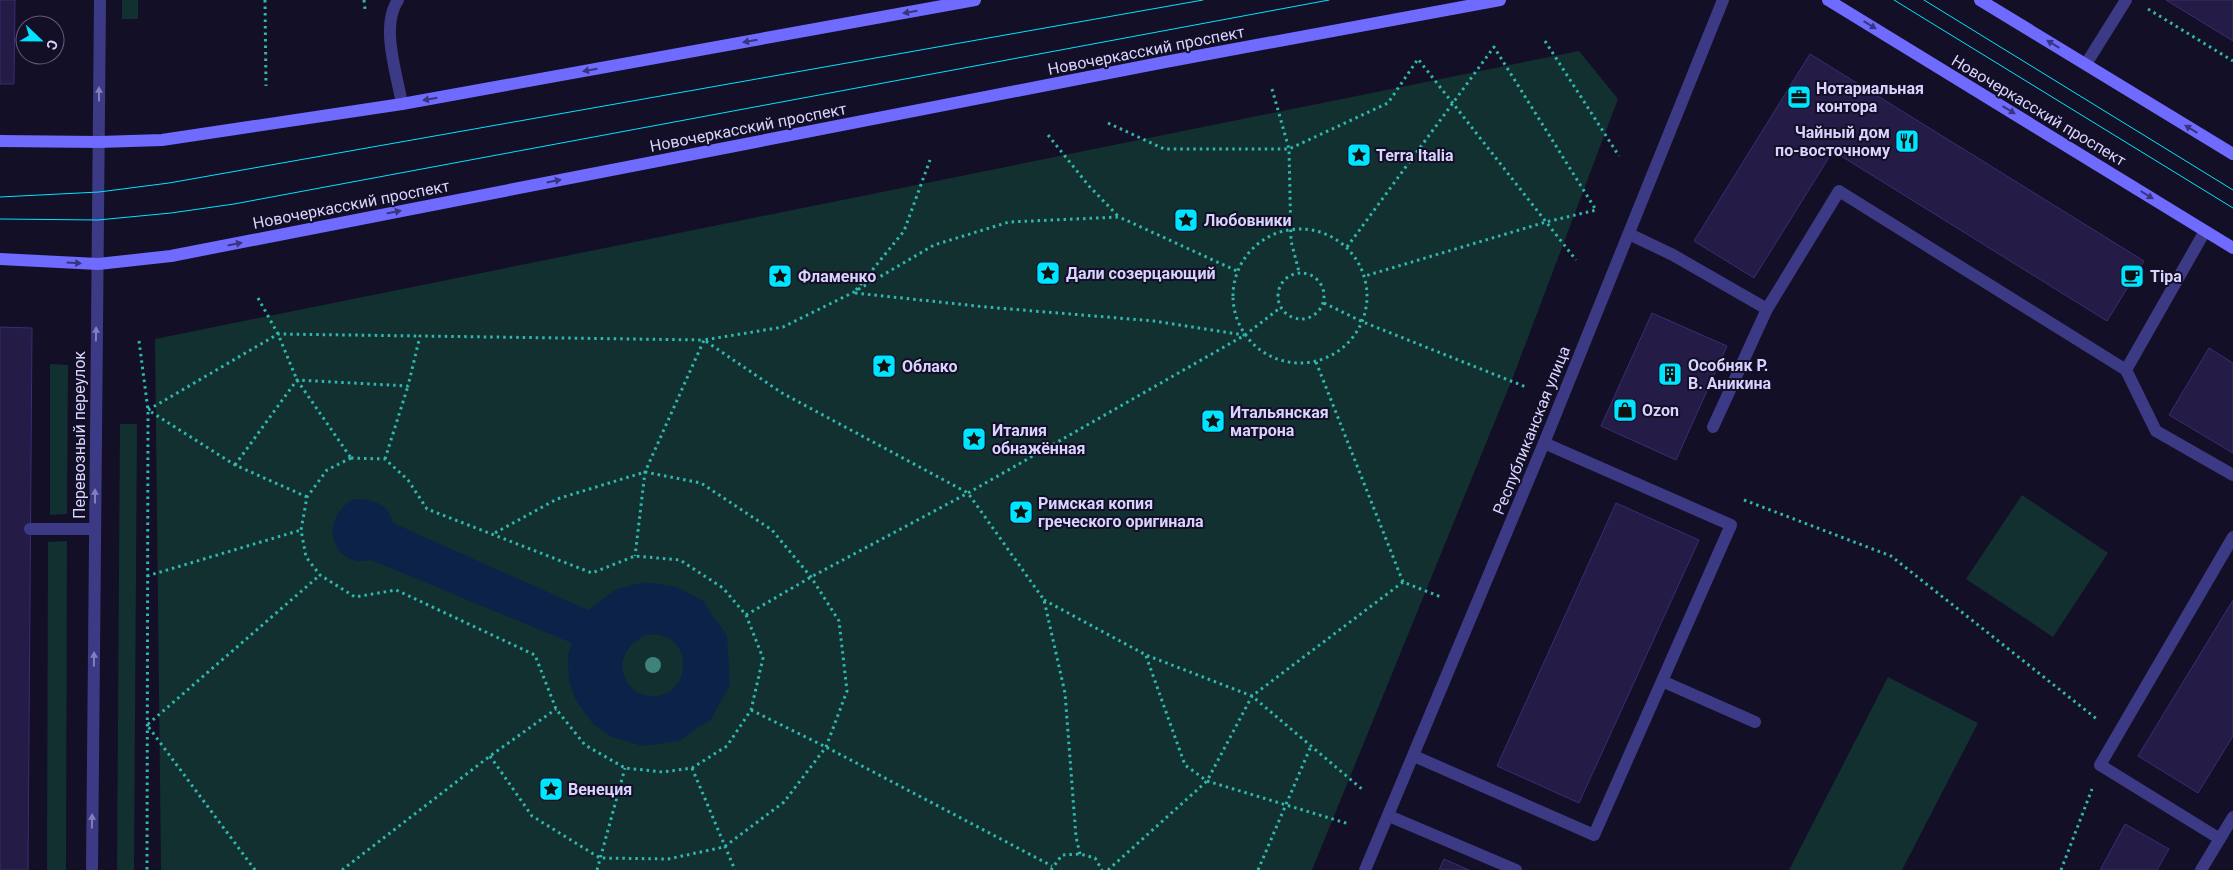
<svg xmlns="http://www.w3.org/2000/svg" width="2233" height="870" font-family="Roboto,sans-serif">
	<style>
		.green { fill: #12302f }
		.water { fill: #0c2248; fill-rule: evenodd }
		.building { fill: #241b47; stroke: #3b2d73 }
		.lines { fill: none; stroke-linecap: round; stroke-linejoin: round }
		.path { stroke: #2fb8b0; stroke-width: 3; stroke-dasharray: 2.5 4; stroke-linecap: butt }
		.lane { stroke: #3d3a85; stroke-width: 12 }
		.street { stroke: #3d3a85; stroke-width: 12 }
		.secondary { stroke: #6f6bff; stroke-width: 12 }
		.tram { stroke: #00e5ff; stroke-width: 1 }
		.tree { fill: #3d827b }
		.oneway { fill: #38347d }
		.oneway2 { fill: #837fbc }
		.labels { text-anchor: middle; stroke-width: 4; stroke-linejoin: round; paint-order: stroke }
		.street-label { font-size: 16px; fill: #d9d4ff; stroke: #130f26 }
		.poi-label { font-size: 16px; font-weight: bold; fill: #d9d4ff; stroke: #130f26; text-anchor: start }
	</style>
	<rect width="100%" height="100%" fill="#130f26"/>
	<!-- green -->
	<path class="green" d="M122,0H138V19H122Z
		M1579,51L1618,99L1513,377L1312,870H161L155,339Z
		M50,364L68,365L67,514L50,515Z
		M120,424H137L134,870H117Z
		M2022,495L2108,553L2053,637L1966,579Z
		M67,541L66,870H47L48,542Z
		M1888,677L1978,723L1902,870H1789Z"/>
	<!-- water -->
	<path class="water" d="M354,499C372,499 389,503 393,523L588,610L617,589L645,582L677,587L703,601L727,636L730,685L711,719L679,741L643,746L612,737L593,724L576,700L569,681L568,655L572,643L371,560C333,569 316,520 354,499ZM645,635C649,635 656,634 660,635C696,643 688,698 652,696C643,696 634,692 629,685C614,665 626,645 645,635Z"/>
	<!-- building -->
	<path class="building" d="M0,0H15L14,84H0Z
		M2166,0H2233V41Z
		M1810,54L2144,261L2107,321L1833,151L1754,278L1694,241Z
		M1652,313L1727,346L1676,460L1601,426Z
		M0,327L32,328L28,870H0Z
		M2209,348L2233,363V453L2169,415Z
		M1616,503L1699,540L1579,803L1497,766Z
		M2233,600V736L2198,793L2138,756Z
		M2125,824L2169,849L2157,870H2100Z
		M1444,859L1469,870H1439Z"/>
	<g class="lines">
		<!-- path -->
		<path class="path" d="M265,0L266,86
			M364,0L365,9
			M2148,9L2233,61
			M1545,41L1619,156
			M1272,89L1289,149L1291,241L1299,272
			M1108,123L1164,149H1289L1388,103L1418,59L1576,260
			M1048,135L1089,186L1119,217
			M1233 296a67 67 0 1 1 134 0a67 67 0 1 1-134 0Z
			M1347,247L1494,47L1596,210L1546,222L1365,276
			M1278 296a23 23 0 1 1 46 0a23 23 0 1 1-46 0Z
			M856,290L904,231L930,160
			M855,293L986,307L1154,321L1244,335
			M258,298L278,334L297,380L351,458
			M1324,303L1363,322L1526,387
			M139,341L148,410L147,870
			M1316,362L1403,582
			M351,458L385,459L408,480L427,509L592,573L635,556L680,560L723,588L746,615L763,658L751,710L727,746L692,768L663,772L625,768L585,745L556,709L535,655L396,590L355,597L320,575L306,557L301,530L307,497L327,470Z
			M385,459L408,386
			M235,465L297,380L408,386L420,336L704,340L645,472L635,556
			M307,497L235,465L148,410L278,334L420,336
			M1744,500L1891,556L2098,720
			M147,576L301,530
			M1044,600L1146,655L1252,696L1363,790
			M746,615L811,577L968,493L1245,335L1280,308
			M1146,656L1185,765L1207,781L1349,824
			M751,710L826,747L1052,866
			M490,756L532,816L600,858L668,859L724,847L784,802L826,747L847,691L839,621L811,577L772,530L701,483L645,472L557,499L493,534
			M692,768L735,870
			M1080,854L1076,837L1065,693L1044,600L968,493L782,393L704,340L783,327L854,292L934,245L1009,222L1119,217L1237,271
			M255,870L147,725L320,575
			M342,870L490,756L556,709
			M597,870L625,768
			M1051,870L1062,855L1080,854L1095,858L1102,870
			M1108,870L1207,781L1252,696L1403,582L1441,597
			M1258,870L1311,746
			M2061,870L2092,789"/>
		<!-- lane -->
		<path class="lane" d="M398,0C380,26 397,74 402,104
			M2086,64L2126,0
			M1629,234L1673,255L1767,309
			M2126,370L2205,231
			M1713,427L1767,309L1839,191L2126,370L2156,431L2233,475
			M30,529H95
			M1662,681L1755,722
			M1414,756L1594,835L1731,525L1544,443
			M1389,816L1516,870
			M2220,839L2100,765L2233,537
			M2201,870L2233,817"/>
		<!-- street -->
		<path class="street" d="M92,870L100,0
			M1365,870L1544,443L1723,0"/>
		<!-- secondary -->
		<path class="secondary" d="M1828,0L2233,248
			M1980,0L2233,154
			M0,141L99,142L162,140L402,104L975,0
			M0,259L98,264L171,256L1165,62L1500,0"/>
		<!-- tram -->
		<path class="tram" d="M1894,0L2233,208
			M1924,0L2233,190
			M0,197L99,192L169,183L1203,0
			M0,219L98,220L171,213L234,204L1329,0"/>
	</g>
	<!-- trees -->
	<circle class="tree" cx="653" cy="665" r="8"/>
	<!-- one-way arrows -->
	<defs><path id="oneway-solid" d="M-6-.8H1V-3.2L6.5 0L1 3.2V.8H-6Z" transform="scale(1.25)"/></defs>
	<g class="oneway">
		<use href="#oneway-solid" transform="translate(910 12) rotate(170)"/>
		<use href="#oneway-solid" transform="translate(1870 25) rotate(31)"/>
		<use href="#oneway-solid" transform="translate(750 41) rotate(170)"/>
		<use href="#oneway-solid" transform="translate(2053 44) rotate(-149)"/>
		<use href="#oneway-solid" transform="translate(590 70) rotate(170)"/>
		<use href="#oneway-solid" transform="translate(430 99) rotate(170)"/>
		<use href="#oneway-solid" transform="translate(2009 110) rotate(31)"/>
		<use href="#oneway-solid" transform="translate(2191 129) rotate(-149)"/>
		<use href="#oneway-solid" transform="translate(554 181) rotate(-11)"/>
		<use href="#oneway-solid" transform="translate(2147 195) rotate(32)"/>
		<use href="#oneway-solid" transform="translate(394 212) rotate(-11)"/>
		<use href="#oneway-solid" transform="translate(235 244) rotate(-11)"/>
		<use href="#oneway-solid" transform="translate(74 263) rotate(4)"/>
	</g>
	<g class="oneway2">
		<use href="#oneway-solid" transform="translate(99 94) rotate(-90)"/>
		<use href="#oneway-solid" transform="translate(96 334) rotate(-89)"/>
		<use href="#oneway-solid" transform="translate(95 496) rotate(-90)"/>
		<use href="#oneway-solid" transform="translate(94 659) rotate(-89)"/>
		<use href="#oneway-solid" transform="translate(92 821) rotate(-89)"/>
	</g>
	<!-- icons -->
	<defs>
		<g id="office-square" transform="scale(1.25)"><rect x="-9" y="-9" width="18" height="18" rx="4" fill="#00e5ff" stroke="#130f26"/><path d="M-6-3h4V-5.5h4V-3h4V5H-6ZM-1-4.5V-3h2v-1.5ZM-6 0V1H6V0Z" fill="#111"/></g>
		<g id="restaurant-square" transform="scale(1.25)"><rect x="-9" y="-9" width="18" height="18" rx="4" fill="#00e5ff" stroke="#130f26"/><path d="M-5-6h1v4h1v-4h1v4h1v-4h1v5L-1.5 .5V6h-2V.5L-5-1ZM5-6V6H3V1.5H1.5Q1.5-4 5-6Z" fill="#111"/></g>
		<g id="sight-square" transform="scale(1.25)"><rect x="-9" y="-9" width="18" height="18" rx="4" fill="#00e5ff" stroke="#130f26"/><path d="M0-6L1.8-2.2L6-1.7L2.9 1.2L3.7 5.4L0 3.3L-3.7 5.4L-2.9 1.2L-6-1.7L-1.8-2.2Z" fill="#111"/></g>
		<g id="cafe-square" transform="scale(1.25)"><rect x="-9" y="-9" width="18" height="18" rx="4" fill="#00e5ff" stroke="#130f26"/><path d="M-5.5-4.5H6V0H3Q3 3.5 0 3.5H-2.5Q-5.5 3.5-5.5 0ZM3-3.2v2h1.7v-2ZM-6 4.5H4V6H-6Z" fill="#111"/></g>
		<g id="building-square" transform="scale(1.25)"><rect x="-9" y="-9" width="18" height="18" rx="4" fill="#00e5ff" stroke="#130f26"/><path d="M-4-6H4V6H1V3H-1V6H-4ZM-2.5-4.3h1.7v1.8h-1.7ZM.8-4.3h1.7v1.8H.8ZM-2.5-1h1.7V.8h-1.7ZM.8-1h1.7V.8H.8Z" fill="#111"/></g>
		<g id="shop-square" transform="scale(1.25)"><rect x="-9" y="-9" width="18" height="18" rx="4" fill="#00e5ff" stroke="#130f26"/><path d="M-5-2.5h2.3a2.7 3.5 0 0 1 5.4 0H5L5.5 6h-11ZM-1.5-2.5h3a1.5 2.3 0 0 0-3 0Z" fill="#111"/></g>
	</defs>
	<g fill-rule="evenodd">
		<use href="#office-square" x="1799" y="97"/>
		<use href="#restaurant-square" x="1907" y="141"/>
		<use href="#sight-square" x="1359" y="155"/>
		<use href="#sight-square" x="1186" y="220"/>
		<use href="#sight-square" x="1048" y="273"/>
		<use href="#sight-square" x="780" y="276"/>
		<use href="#cafe-square" x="2132" y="276"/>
		<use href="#sight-square" x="884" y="366"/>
		<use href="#building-square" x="1670" y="374"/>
		<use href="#shop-square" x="1625" y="410"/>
		<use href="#sight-square" x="1213" y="421"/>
		<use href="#sight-square" x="974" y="439"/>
		<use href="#sight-square" x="1021" y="512"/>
		<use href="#sight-square" x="551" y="789"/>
	</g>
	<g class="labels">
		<!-- street labels -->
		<g class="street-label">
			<text transform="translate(1146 50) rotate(-11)" y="6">Новочеркасский проспект</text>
			<text transform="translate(2039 110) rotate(31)" y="6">Новочеркасский проспект</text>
			<text transform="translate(748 127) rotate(-11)" y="6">Новочеркасский проспект</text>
			<text transform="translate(351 204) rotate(-11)" y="6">Новочеркасский проспект</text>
			<text transform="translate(1531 430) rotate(-68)" y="6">Республиканская улица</text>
			<text transform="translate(79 435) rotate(-90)" y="6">Перевозный переулок</text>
		</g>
		<!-- poi labels -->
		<g class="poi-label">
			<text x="1816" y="94">Нотариальная<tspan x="1816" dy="18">контора</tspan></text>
			<text x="1890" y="138" text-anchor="end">Чайный дом<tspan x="1890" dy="18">по-восточному</tspan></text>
			<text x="1376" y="161">Terra Italia</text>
			<text x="1204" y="226">Любовники</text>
			<text x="1066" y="279">Дали созерцающий</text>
			<text x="798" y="282">Фламенко</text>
			<text x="2150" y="282">Tipa</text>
			<text x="1688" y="371">Особняк Р.<tspan x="1688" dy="18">В. Аникина</tspan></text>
			<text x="902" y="372">Облако</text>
			<text x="1642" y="416">Ozon</text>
			<text x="1230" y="418">Итальянская<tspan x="1230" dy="18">матрона</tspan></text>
			<text x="992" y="436">Италия<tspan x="992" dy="18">обнажённая</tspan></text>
			<text x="1038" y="509">Римская копия<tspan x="1038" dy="18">греческого оригинала</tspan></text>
			<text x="568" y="795">Венеция</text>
		</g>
	</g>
	<!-- north arrow -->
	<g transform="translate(40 40) rotate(112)"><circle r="24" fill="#130f26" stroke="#625e7d"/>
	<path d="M0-4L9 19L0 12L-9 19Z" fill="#00e5ff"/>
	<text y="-8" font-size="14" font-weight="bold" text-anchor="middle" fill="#d9d4ff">С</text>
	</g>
</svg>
